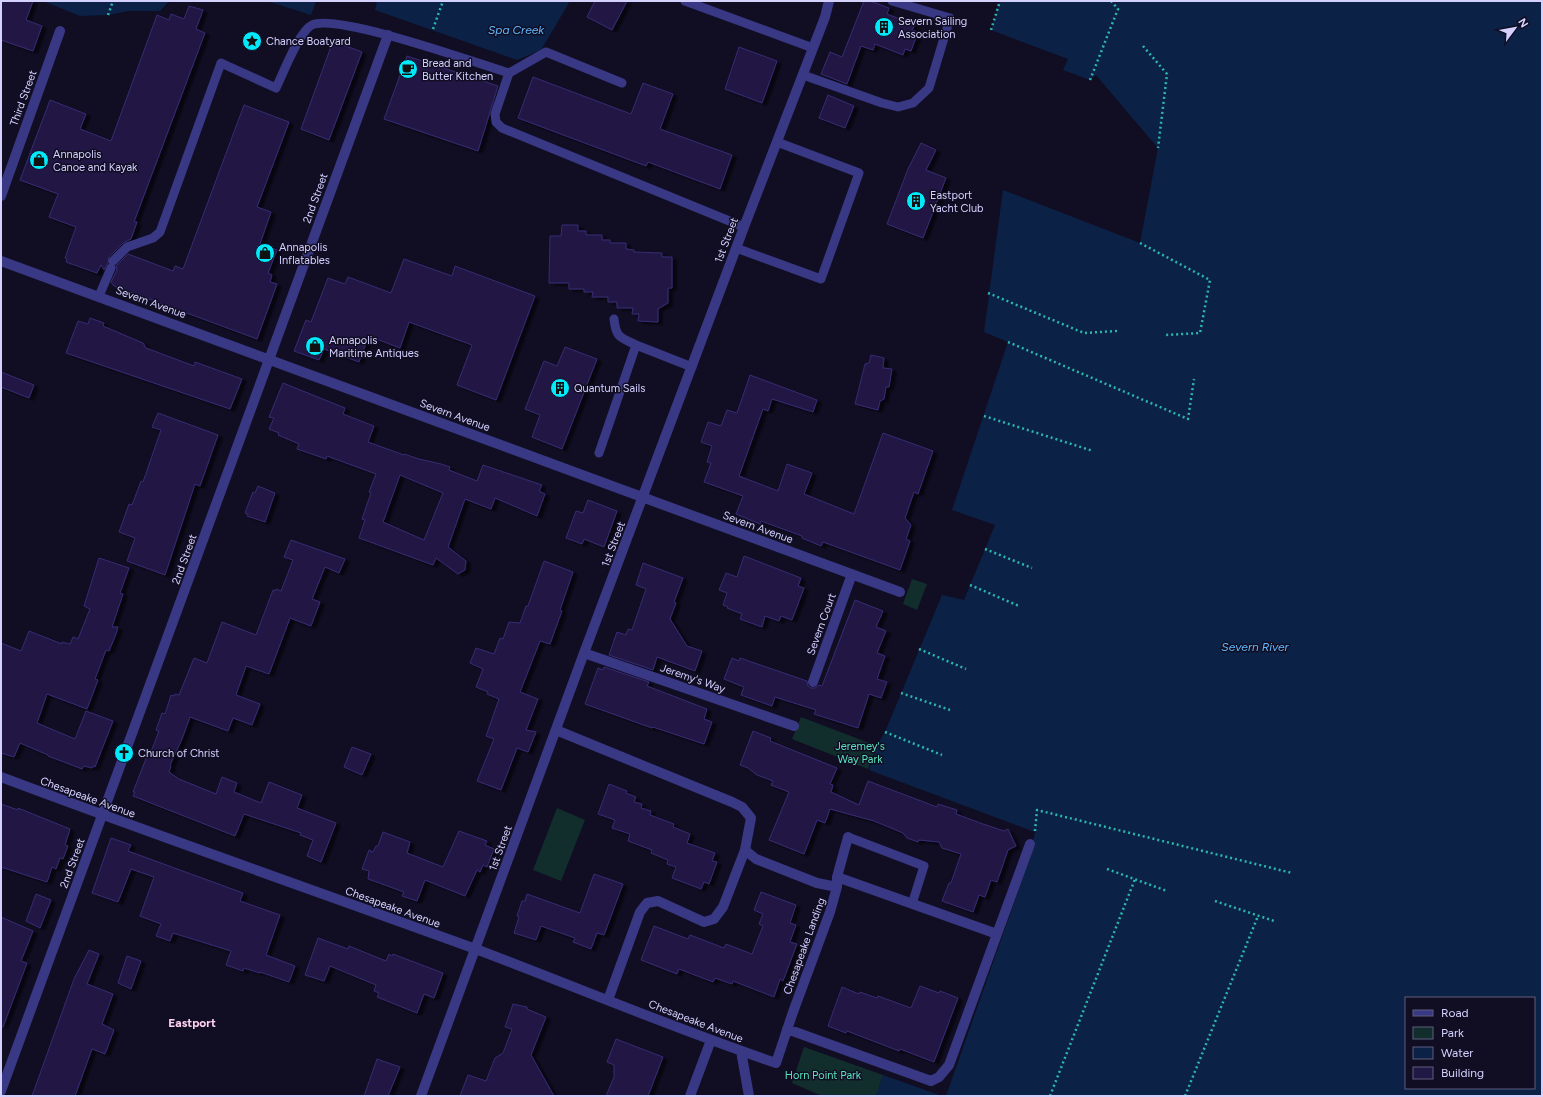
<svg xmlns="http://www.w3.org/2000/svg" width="1543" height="1097" font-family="Figtree,sans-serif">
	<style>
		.green { fill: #112e2c }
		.water { fill: #0b2246; fill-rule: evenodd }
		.building { fill: #211945; stroke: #372b72; fill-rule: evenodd; filter: url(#shadow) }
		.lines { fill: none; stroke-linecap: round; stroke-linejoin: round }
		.path { stroke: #2cb7ab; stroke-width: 2.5; stroke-dasharray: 2 3; stroke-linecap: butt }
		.lane { stroke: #383884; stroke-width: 9 }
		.street { stroke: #383884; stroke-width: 10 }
		.labels { text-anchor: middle; stroke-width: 3; stroke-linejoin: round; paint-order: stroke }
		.poi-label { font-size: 11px; fill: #d4d1ff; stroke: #110e24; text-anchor: start }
		.street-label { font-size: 11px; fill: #d4d1ff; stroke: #110e24 }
		.park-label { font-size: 11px; fill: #5ae2bc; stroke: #110e24 }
		.water-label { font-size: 12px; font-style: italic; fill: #5fb9ff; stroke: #110e24 }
		.neighbourhood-label { font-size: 12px; font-weight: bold; fill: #ffd3f0; stroke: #110e24 }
	</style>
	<defs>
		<filter id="shadow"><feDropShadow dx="4.5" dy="2.5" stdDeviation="1" flood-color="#0009"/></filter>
	</defs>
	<rect width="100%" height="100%" fill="#110e24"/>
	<!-- green -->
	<path class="green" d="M912,579L927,584L917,610L903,604Z
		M801,717L877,746L868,769L792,739Z
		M557,808L585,820L561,881L533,870Z
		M804,1047L883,1075L876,1096H822L792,1083Z"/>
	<!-- water -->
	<path class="water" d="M43,1H169L160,11H128L108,15L80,16Z
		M267,1H316L311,15Z
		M377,1H570L541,50L517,60L375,10Z
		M1000,1H1542V1096H946L1031,855L1035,832L869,770L877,746L885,732L942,595L964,600L995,525L952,510L1008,342L984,332L1003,190L1140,243L1158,148L1096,75L1090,80L1063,70L1068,59L991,30ZM1406,998H1534V1088H1406Z
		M883,1075L942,1096H876Z"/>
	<!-- building -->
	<path class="building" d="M1,1H33L26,20L42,26L33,51L1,40Z
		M595,1H627L612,30L587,17Z
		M864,1H870L889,8L887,14L915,25L912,30L918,32L911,51L905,49L903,55L875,44L873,50L861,46L847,84L821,74L830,52L842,57Z
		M189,6L203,10L196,29L205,33L134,222H137L131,239L123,243L109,257L108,263L104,270L101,265L97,273L66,262L67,259L65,258L76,227L49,217L58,194L20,180L50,100L86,114L80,129L111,141L157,15L169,20L171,14L184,19Z
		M333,41L362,52L329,140L301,129Z
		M739,47L777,61L762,103L725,89Z
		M407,56L498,86L478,151L384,119Z
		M533,77L631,114L643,83L673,94L660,129L732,155L720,189L648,162L646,166L518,118Z
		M828,95L854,106L845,128L819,118Z
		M244,105L289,122L257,207L271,212L260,244L277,250L268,273L272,275L270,282L277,284L257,339L114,286L111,282L117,270L116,266L128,254L173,271L175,266L183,269Z
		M921,143L936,150L926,170L946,178L923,238L887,224L908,169Z
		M562,225H578V231H586V235H602V240H610V243H626V249L634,250V252L662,253V257H672V288H668V303L658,309V322L638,321L639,314H632L633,308H617V302H608V297H592L593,292H584V289H569V283H549L550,236H561Z
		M404,259L452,276L455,266L535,296L496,400L457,385L472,345L409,322L400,348L371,337L370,339L368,338L359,362L324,349L319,360L294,351L306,320L311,322L328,278L345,284L348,277L391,293Z
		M90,318L104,323L103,326L143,343L146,348L194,366L195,362L242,379L230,409L66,353L78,321L88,324Z
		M565,347L597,359L562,449L532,437L540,415L525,409L544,361L557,366Z
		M871,355L884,358L883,368L892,369L889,387H886L884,399L880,401L878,410L855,404L865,364L869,363Z
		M1,372L34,385L29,398L1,387Z
		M750,375L817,400L813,412L772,399L768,411L763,409L739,476L778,491L787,464L812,473L804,494L854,514L883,433L933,451L918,494L914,492L905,518L911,525L906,539L910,541L900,570L823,542L821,546L802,538V536L761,521L760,524L736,514L743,496L704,482L711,463L707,462L712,446L701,442L708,422L721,426L727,410L737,413Z
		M283,383L345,408L343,414L374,426L368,442L404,455V454L419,459L441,464L450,467L449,470L477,481L483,465L542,485L539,491L545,494L537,516L495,498L491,509L465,499L448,547L466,561L465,570L458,574L436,558L433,565L359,538L365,520L362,519L371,493L369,492L376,474L327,456L326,459L297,449L299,444L278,435L279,433L269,429L274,418L269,417ZM400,475L443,493L424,540L383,522Z
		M158,413L218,435L200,486L195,484L165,575L127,561L135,538L119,532L129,504L132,505L141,481L143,482L161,430L152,427Z
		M258,486L275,493L265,522L247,516L248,514L245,513L253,492L255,493Z
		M588,500L617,511L604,547L584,539L582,544L566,538L576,511L583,513Z
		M291,540L345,559L339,573L325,567L312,599L320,602L311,626L290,618L269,674L246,666L236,695L260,704L252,725L233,718L228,731L190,717L182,739L170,765L171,766L169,772L179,779L216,794L222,777L237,783L234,792L261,803L269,782L302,795L297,808L336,823L321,862L307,856L313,840L300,835L301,833L244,814L235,836L133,796L135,792H133L147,756L149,757L159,731L156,730L162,713L165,714L171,695L174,696L175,694L179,695L194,658L207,663L222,622L256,635L273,590L275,591L276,589L281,591L293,560L284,557Z
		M744,556L801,578L798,586L804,588L792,620L781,616L779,621L765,616L762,627L740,619L742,614L727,608L728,607L723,605L727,593L719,590L726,573L737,577Z
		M99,558L129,568L120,593L123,594L112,627H118L116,634L109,651L106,650L95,679L98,680L87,709L47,694L37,723L75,739L86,711L113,721L95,767L93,766L92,768L84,766L82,769L48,756V755L20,743L14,757L1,753V643L21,651L29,631L62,644V642L70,644L73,637L78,639L90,609L84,606Z
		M544,561L573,572L560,610L562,611L550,644L540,641L520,692L538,699L526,730L536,732L528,752L517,748L501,790L477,781L494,739L486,736L499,699L487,694L488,692L476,687L483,669L470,663L476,648L494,654L500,638L503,639L509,622L520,623L526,606H528Z
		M643,563L683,578L674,602L676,603L670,619L687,646L702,651L695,671L657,657L653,670L609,655L617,632L626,635L628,629L632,630L646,589L636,585Z
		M855,600L883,611L876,627L886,631L877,653L885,656L877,679L887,682L881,698L869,694L858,728L814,714L816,710L775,697L772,706L741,695L744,687L724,679L732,658L739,661L740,658L807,681L808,686L811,688H815L819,685L822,686Z
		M604,667L649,682L647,686L707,709L704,719L712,722L704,744L653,727L652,728L585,704L598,668L603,670Z
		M753,731L771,738L770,741L837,768L830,784L833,785L831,792L859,805L868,781L937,807L938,804L957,810L956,814L983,824L1004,831L1008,829L1016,846L1008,850L997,882L991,880L985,897L979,895L973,912L942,901L949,883H951L961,854L942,848L939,842L919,840L918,842L907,838L903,833L874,821L830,809L825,823L817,820L804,854L769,840L789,792L771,785L773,781L757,775L748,768L740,765Z
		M352,747L371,754L362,775L344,767Z
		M609,784L627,791L626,793L636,797L634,802L642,804L641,808L651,811L650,815L674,824L673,827L690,834L687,843L715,853L712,861L717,862L709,884L704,882L701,889L672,878L676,867L667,864L668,860L651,853L652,850L628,841L630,834L612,828L615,820L598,814Z
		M1,804L18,810V808L70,829L65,845L68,846L63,859L60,858L56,869L52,867L47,882L1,867Z
		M459,831L487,841L485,845L494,849L487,867L483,865L480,872L477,870L465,896L425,880L417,901L402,896L404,892L368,879L369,871L362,869L369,850L373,852L376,846H378L383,832L410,842L407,853L443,867Z
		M111,838L131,845L128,851L243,893L240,901L280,915L266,955L295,966L289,982L260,972V973L244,968L243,971L226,965L231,951L173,933L170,941L156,936L161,924L140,916L154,877L131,869L118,902L92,893Z
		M594,874L623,884L604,935L597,933L591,949L573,942L575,938L541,926L536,940L514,933L519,917L517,916L522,901H525L527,894L580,913Z
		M761,892L796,905L790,923L796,925L790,942L797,944L783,981L780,979L774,997L733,981L732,984L715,978L713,982L679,969L677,974L641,960L654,926L688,939L690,935L724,948L726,944L752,954L763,926L759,924L763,914L754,910Z
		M36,894L51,900L40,928L26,921Z
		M1,917L33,931L21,961L27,963L3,1027L1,1026Z
		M318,938L348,949L349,946L386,961L389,954L392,956L393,954L443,973L434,998L424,994L417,1013L377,997L379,993L374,991L376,985L330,966L324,981L305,975Z
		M89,950L99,954L87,984L113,994L102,1024L114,1030L105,1054L92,1049L75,1096H32L74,979Z
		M127,956L141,961L131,989L118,983Z
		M920,986L939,993L940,991L958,998L934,1062L900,1049L899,1051L847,1031L846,1033L828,1026L842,987L859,994L860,992L877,998L878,996L911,1008Z
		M513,1004L527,1007V1009L546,1017L531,1055L554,1096H460L468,1075L486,1081L495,1058L503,1053L512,1029L505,1027Z
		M616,1039L663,1057L648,1096H606L614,1077V1065L607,1062Z
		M377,1059L400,1067L388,1096H364Z"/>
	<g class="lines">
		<!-- path -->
		<path class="path" d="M108,15L113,1
			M433,29L443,1
			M991,30L1000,1
			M1143,46L1167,74L1158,148
			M1090,80L1118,9L1111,1
			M1140,243L1210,280L1200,333L1166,335
			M988,293L1084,333L1117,331
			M1008,342L1188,419L1194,379
			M984,416L1093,451
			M985,549L1032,568
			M970,585L1019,606
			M919,649L966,669
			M901,693L950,710
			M885,732L942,755
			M1035,831L1037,810L1292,873
			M1107,869L1167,891
			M1215,901L1274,921
			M1050,1096L1135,879
			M1185,1096L1258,916"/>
		<!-- lane -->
		<path class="lane" d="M685,1L813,48
			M509,73L495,114L496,122L502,128L744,227
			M803,75L882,103L898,107L913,103L929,88L950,18L892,1
			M736,248L821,279L859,173L777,142
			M113,261L127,247L153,238L160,232L221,63L276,88C283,74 299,31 312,25C337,13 476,63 509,73L546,52L622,83
			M99,296L111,268
			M614,319C616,338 620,337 636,345
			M599,453L636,345L692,367
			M848,837L924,866L912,904"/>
		<!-- street -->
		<path class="street" d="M1,196L60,31
			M1,261L900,592
			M584,653L794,726
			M813,682L852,574
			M556,730L732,802L742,807L751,818L745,850L756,859L817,883L837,887
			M1,777C158,836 316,891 473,948C574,986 673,1028 776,1063L793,1012L830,912L837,887V877L848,837
			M837,877L997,934
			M608,1000L640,912L647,903L658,901L704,922L714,919L723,907L745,850
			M787,1029L931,1081L939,1077L949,1065L1030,844
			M741,1051L749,1096
			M1,1091L388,35
			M421,1096L584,653L744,227L825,17L829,1
			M690,1096L711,1040"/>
	</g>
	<!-- icons -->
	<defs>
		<g id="building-disc" transform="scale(1)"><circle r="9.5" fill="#00eafc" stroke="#110e24"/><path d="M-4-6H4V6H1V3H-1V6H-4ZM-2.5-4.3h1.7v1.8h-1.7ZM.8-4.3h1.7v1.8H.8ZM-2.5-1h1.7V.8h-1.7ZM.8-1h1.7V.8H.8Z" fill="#111"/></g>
		<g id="sight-disc" transform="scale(1)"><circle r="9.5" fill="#00eafc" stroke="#110e24"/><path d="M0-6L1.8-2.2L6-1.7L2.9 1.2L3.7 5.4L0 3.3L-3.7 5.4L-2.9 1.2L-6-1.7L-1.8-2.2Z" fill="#111"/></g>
		<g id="cafe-disc" transform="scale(1)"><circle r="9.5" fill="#00eafc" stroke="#110e24"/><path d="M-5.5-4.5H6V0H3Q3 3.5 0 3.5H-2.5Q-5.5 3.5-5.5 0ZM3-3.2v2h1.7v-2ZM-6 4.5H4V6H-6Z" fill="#111"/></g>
		<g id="shop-disc" transform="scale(1)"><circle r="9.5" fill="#00eafc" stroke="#110e24"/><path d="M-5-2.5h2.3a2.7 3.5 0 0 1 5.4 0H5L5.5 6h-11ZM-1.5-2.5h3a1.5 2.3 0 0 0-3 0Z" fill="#111"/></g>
		<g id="church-disc" transform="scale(1)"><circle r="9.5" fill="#00eafc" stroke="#110e24"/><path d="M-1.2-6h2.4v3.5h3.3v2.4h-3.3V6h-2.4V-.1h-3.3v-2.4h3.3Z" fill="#111"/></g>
	</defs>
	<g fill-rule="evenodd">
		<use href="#building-disc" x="884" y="27"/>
		<use href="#sight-disc" x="252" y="41"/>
		<use href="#cafe-disc" x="408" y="69"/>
		<use href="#shop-disc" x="39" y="160"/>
		<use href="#building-disc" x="916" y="201"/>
		<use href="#shop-disc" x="265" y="253"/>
		<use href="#shop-disc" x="315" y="346"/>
		<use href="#building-disc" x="560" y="388"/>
		<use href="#church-disc" x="124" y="753"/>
	</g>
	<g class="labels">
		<!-- poi labels -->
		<g class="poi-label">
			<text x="898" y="25">Severn Sailing<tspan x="898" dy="13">Association</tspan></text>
			<text x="266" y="45">Chance Boatyard</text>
			<text x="422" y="67">Bread and<tspan x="422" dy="13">Butter Kitchen</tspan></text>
			<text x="53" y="158">Annapolis<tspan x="53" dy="13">Canoe and Kayak</tspan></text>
			<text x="930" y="199">Eastport<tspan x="930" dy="13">Yacht Club</tspan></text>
			<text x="279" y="251">Annapolis<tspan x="279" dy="13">Inflatables</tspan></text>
			<text x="329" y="344">Annapolis<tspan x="329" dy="13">Maritime Antiques</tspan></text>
			<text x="574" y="392">Quantum Sails</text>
			<text x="138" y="757">Church of Christ</text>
		</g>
		<!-- street labels -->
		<g class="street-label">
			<text transform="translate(23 98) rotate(-70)" y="4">Third Street</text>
			<text transform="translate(315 198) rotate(-70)" y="4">2nd Street</text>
			<text transform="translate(726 240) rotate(-69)" y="4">1st Street</text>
			<text transform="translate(151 302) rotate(20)" y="4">Severn Avenue</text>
			<text transform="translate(455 415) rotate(20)" y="4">Severn Avenue</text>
			<text transform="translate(758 527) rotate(20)" y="4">Severn Avenue</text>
			<text transform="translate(613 544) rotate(-69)" y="4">1st Street</text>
			<text transform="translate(184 559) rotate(-70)" y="4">2nd Street</text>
			<text transform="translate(821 624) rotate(-70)" y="4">Severn Court</text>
			<text transform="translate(693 678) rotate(19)" y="4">Jeremy's Way</text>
			<text transform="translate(88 797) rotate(20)" y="4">Chesapeake Avenue</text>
			<text transform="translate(500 848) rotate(-70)" y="4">1st Street</text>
			<text transform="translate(72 863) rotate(-70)" y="4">2nd Street</text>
			<text transform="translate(393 907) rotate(20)" y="4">Chesapeake Avenue</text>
			<text transform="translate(804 946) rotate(-70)" y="4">Chesapeake Landing</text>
			<text transform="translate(696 1021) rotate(21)" y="4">Chesapeake Avenue</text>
		</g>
		<!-- park labels -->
		<g class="park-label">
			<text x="860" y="750">Jeremey's<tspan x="860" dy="13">Way Park</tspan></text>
			<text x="823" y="1079">Horn Point Park</text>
		</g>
		<!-- water labels -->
		<g class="water-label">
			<text x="516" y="34">Spa Creek</text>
			<text x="1255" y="651">Severn River</text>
		</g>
		<!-- neighbourhood labels -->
		<g class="neighbourhood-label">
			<text x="192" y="1027">Eastport</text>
		</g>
	</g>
	<!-- border -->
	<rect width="1543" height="1097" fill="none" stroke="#d4d1ff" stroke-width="4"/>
	<!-- legend -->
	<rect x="1405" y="997" width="130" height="92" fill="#110e24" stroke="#5f5c7c"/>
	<rect x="1413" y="1010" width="20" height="6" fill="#383884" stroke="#5f5c7c"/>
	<text x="1441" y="1017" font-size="12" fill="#d4d1ff">Road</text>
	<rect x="1413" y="1027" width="20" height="12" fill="#112e2c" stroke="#5f5c7c"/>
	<text x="1441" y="1037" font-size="12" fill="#d4d1ff">Park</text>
	<rect x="1413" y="1047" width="20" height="12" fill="#0b2246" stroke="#5f5c7c"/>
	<text x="1441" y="1057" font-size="12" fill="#d4d1ff">Water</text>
	<rect x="1413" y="1067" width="20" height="12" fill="#211945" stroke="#5f5c7c"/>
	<text x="1441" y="1077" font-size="12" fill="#d4d1ff">Building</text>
	<!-- north arrow -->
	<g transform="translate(1515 28) rotate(58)" stroke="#110e24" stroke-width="3" paint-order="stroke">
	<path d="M0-3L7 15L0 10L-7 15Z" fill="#d4d1ff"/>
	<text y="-6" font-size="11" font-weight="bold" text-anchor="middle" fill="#d4d1ff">N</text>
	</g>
</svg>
